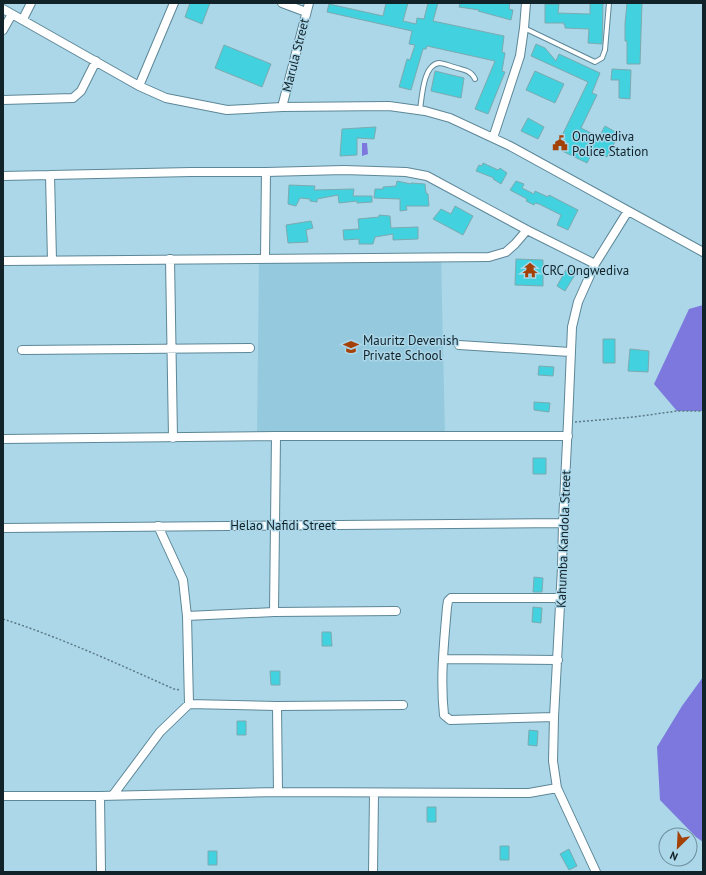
<svg xmlns="http://www.w3.org/2000/svg" width="706" height="875" font-family="'PT Sans',sans-serif">
	<style>
		.built { fill: #95c9dd }
		.water { fill: #7d78dd }
		.building { fill: #42d1de; stroke: #7babb0 }
		.lines { fill: none; stroke-linecap: round; stroke-linejoin: round }
		.lane-casing { stroke: #5d8797; stroke-width: 6 }
		.street-casing { stroke: #5d8797; stroke-width: 10 }
		.path { stroke: #5c7a86; stroke-width: 1.5; stroke-dasharray: 2 2; stroke-linecap: butt }
		.lane { stroke: #fff; stroke-width: 4 }
		.street { stroke: #fff; stroke-width: 8 }
		.labels { text-anchor: middle; stroke-width: 3; stroke-linejoin: round; paint-order: stroke }
		.street-label { font-size: 13px; fill: #112229; stroke: #abd7e9 }
		.poi-label { font-size: 13px; fill: #112229; stroke: #abd7e9; text-anchor: start }
	</style>
	<rect width="100%" height="100%" fill="#abd7e9"/>
	<!-- built -->
	<path class="built" d="M441,257L445,436L257,437L259,258Z"/>
	<!-- water -->
	<path class="water" d="M362,143H367L368,154L362,156Z
		M703,305V411H677L654,384L689,309Z
		M703,677V842L696,837L660,800L657,747L682,706Z"/>
	<!-- building -->
	<path class="building" d="M190,3H210L202,24L185,17Z
		M386,3H408L403,21L416,24L417,18L424,19L428,3H438L433,21L504,36L502,52L505,53L502,71L505,72L488,114L475,109L495,61L427,46L426,49H423L411,90L399,87L407,59L410,60L415,45L409,44L412,31L327,12L329,4L383,16Z
		M460,3H510L509,9L513,10L511,20L478,11L479,10L459,7Z
		M590,3H603L602,44L588,43L589,29L565,28V25H564V23H545V4H559L558,13L590,14Z
		M627,3H642L640,64H627V41H625V24Z
		M536,44L545,48L556,61L559,54L600,73L592,93L597,95L581,128L599,137L605,126L619,134L607,157L594,150L587,163L556,148L588,82L531,56Z
		M224,45L271,64L262,87L215,68Z
		M612,69L631,70L630,99L619,98V80H611Z
		M435,71L464,78L461,98L431,91Z
		M535,71L564,84L555,103L526,90Z
		M528,118L544,127L538,139L521,131Z
		M376,127L374,139L357,138V155L340,156L342,129Z
		M483,163L498,170L500,168L507,173L501,184L493,179L494,178L476,171L479,165L482,166Z
		M397,181L411,184V183L425,184L426,193L428,194L429,206H406L407,210L400,211V199L374,198L375,189H383V187L396,186Z
		M516,181L524,184L522,188L534,194L535,191L548,197L549,195L578,210L568,230L557,225L561,215L539,204L535,203L534,205L526,201L527,199L510,190Z
		M289,185L315,186L314,190L354,189L353,196H372V202L357,203V201L339,203L338,195L317,199V202L310,201V199L300,198L296,206L288,204Z
		M455,206L473,216L463,235L433,219L441,209L451,214Z
		M379,215L390,216L391,228L418,227V239L393,240V234L375,237L373,244H359V239L344,240L343,230L359,229L358,219L379,217Z
		M311,221L313,228L306,230L308,242L288,243L286,225Z
		M516,259L543,260V286L515,285Z
		M567,268L576,273L565,291L557,286Z
		M603,339H615V363H603Z
		M630,349L649,351L648,372L628,371Z
		M539,366L554,367L553,376L538,375Z
		M534,402L550,403L549,412L534,410Z
		M533,458H546V474H533Z
		M534,577L543,578L542,592H533Z
		M533,607L542,608L541,623L532,622Z
		M322,632H331L332,646H322Z
		M270,671H280V685H271Z
		M237,721H246V735H237Z
		M529,730L538,731L537,746L528,745Z
		M427,807H436V822H427Z
		M500,846H509V860H500Z
		M569,849L577,866L569,870L560,854Z
		M208,851H217V865H208Z"/>
	<g class="lines">
		<!-- lane casing -->
		<g class="lane-casing">
			<path id="lane" d="M524,28L595,62L602,58L605,50L609,3
				M420,110C422,97 423,65 439,63C443,63 450,66 454,67C463,70 471,70 475,79"/>
		</g>
		<!-- street casing -->
		<g class="street-casing">
			<path id="street" d="M282,3L306,12
				M3,9L139,86L166,98L227,110L282,107L389,106L425,111L450,118L510,146L703,252
				M23,19L31,3
				M3,30L12,14
				M139,86L174,3
				M3,100L73,98L81,91L96,61
				M282,107L309,3
				M493,138L520,56L524,28L526,3
				M50,175L52,260
				M3,176L191,172H266L344,170L406,172L427,176L527,230L595,264
				M265,258L266,172
				M170,259L173,438
				M3,261L489,257L506,252L515,244L527,230
				M459,345L570,352
				M22,350L250,348
				M276,436L274,612L396,611
				M3,439L276,436H568
				M158,526L183,580L187,616
				M3,528L563,523
				M443,659L558,660
				M189,704L187,616L274,612
				M554,717L450,720L444,715C440,679 444,643 447,607L448,601L451,598H560
				M278,792L277,706L403,705
				M113,795L160,732L189,704L277,706
				M3,796H100L278,792L529,793L557,788
				M100,796L101,872
				M373,872L374,793
				M596,872L557,788L553,761L554,717L562,568L563,523L568,422L572,327L578,302L595,264L628,211"/>
		</g>
		<!-- path -->
		<path class="path" d="M575,422L634,417L677,411H703
			M3,619C62,638 118,664 174,689L181,690"/>
		<!-- lane -->
		<use href="#lane" class="lane"/>
		<!-- street -->
		<use href="#street" class="street"/>
	</g>
	<!-- icons -->
	<defs>
		<g id="civic-bare" transform="scale(1.2)"><path d="M-.6-6.5H3V-4.5H.6V-3L4-1V1h2V6H-6V1h2V-1L-.6-3ZM-1.2 2.5V6h2.4V2.5Z" fill="#a44106" stroke="#abd7e9" stroke-width="2.5" paint-order="stroke"/></g>
		<g id="temple-bare" transform="scale(1.2)"><path d="M0-6L5-2H3V0L6.5 2.5H4V6H1.5V3h-3V6H-4V2.5H-6.5L-3 0V-2H-5Z" fill="#a44106" stroke="#abd7e9" stroke-width="2.5" paint-order="stroke"/></g>
		<g id="school-bare" transform="scale(1.2)"><path d="M0-5L7-2L0 1L-7-2ZM-4 1L0 2.5L4 1V4Q0 6-4 4Z" fill="#a44106" stroke="#abd7e9" stroke-width="2.5" paint-order="stroke"/></g>
	</defs>
	<g fill-rule="evenodd">
		<use href="#civic-bare" x="560" y="143"/>
		<use href="#temple-bare" x="530" y="270"/>
		<use href="#school-bare" x="351" y="347"/>
	</g>
	<g class="labels">
		<!-- street labels -->
		<g class="street-label">
			<text transform="translate(295 55) rotate(-76)" y="5">Marula Street</text>
			<text x="283" y="530">Helao Nafidi Street</text>
			<text transform="translate(563 539) rotate(-88)" y="5">Kahumba Kandola Street</text>
		</g>
		<!-- poi labels -->
		<g class="poi-label">
			<text x="572" y="141">Ongwediva<tspan x="572" dy="15">Police Station</tspan></text>
			<text x="542" y="275">CRC Ongwediva</text>
			<text x="363" y="345">Mauritz Devenish<tspan x="363" dy="15">Private School</tspan></text>
		</g>
	</g>
	<!-- border -->
	<rect width="706" height="875" fill="none" stroke="#112229" stroke-width="8"/>
	<!-- north arrow -->
	<g transform="translate(678 847) rotate(204)"><circle r="19" fill="#abd7e9" stroke="#6d8f9c"/>
	<path d="M0-3L7 15L0 10L-7 15Z" fill="#a44106"/>
	<text y="-6" font-size="11" font-weight="bold" text-anchor="middle" fill="#112229">N</text>
	</g>
</svg>
